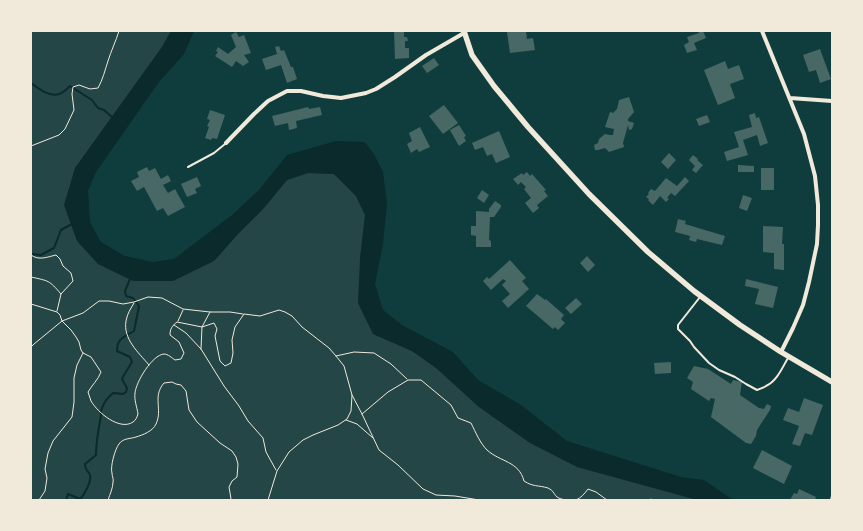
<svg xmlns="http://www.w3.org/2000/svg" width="863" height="531" font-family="'Exo 2',sans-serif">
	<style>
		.green { fill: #244646 }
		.water { fill: #0a2a2b }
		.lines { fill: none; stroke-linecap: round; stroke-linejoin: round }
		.stream { stroke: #0a2a2b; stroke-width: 2 }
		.building { fill: #486865 }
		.path { stroke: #f1e9da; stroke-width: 1 }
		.service { stroke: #f1e9da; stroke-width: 2 }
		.minor { stroke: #f1e9da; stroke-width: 4 }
		.tertiary { stroke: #f1e9da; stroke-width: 5.5 }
	</style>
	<rect width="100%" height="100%" fill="#0f3d3e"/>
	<!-- green -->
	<path class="green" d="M31,31H171L162,47L75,168L98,264L214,261L237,235L263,209L287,180L308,173L334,174L356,196L365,215L360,259L373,334L412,351L436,367L479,407L697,500H31Z"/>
	<!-- water -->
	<path class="water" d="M171,31H194L184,54L159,82L96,172L88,191L90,222L101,242L125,256L153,262L174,259L232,215L259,190L287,155L336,141L365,142L374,154L383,172L387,203L383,244L375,284L383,310L402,325L453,352L478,380L521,405L567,441L681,477L704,480L733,500H697L577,467L530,443L479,407L436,368L412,351L373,334L358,303L360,259L365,215L356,196L334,174L308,173L287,180L263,209L237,235L214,261L173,281H133L98,264L77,241L64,205L75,168L162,47Z"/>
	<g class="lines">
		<!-- stream -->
		<path class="stream" d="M31,83C39,89 49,97 59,94C63,93 67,89 70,86L92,100L98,108L104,110L113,118
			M31,254L41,255L54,248L61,230L72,224
			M66,500L68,494L80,499C84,495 92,481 90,475C88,470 85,471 85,464L96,455C96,443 98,432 100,421C101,417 101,414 101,411C103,404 108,397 113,393L123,394L126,392L127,388L122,379L124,375L132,362L130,357L117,351C117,338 124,337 134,331L139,306L133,298L126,296L125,291L130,279"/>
	</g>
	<!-- building -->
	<path class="building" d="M394,31H404V37H407L408,41H405V48H409V58L395,59Z
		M511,31H526L527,39L533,38L535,50L510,53L507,32Z
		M698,31H703L706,38L694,43L697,50L687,53L684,45L689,42L687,37L699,33Z
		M236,32L239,37L244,35L251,53L244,55L249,62L243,66L236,61L232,67L215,56L218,52L216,51L218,47L228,54L236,47L231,35Z
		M279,46L281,51L284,50L291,67H293L297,79L287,83L281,65L266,70L262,59L277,54L275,47Z
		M820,49L831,79L820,83L816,70L809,72L803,55Z
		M434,58L439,65L427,73L422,66Z
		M725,61L728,69L739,65L744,79L730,84L735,98L718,105L704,70Z
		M629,97L634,112L628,119V121L634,123L632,129L629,130L628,125L623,143L624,147L609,152L605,148L598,150H595L594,145L598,143L599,139L605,134L610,135H613L614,129L605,127L610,112L613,113L617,109L619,100Z
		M444,105L458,123L443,134L429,116Z
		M308,107L309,109L320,107L322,115L296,121L297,128L289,130L288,123L275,126L272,116Z
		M210,110L225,115L217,139L212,138L211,140L205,138L209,127L207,126L210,120L207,119Z
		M755,113L756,118L759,117L768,143L760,146L757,135L743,140L748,155L727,161L724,152L739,147L734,132L752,127L749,115Z
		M707,115L710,122L699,126L696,119Z
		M459,125L466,136L464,137L466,141L459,146L450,130Z
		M420,127L430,147L419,152L417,149L411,153L407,144L412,141L409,133Z
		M499,131L510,157L496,163L492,154L487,156L483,147L475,150L472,143Z
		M669,153L676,160L668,169L661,162Z
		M693,155L698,159L697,160L703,165L696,173L692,170L695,166L689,160Z
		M738,165L754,166V172H738Z
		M147,167L149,171L155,168L161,179L168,175L171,181L163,185L168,193L175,189L185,207L168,216L163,208L157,211L144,187L137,191L131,181L139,177L137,172Z
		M761,168H774V190H761Z
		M527,172L530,176L532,174L546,190L544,191L548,196L537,205L539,208L533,213L525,203L531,198L524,189L526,187L521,182L518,185L513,179L522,173L523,175Z
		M197,177L201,186L195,189L197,193L187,197L181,184Z
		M685,177L689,181L675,196L671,193L667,198L669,199L666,202L660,196L653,205L648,200L649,199L646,197L649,194L648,193L651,189L655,191L666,178L677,186Z
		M482,190L489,195L484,203L477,198Z
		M743,195L752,198L747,211L739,208Z
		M495,201L501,205V207L494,217H490L489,240L491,241V247H476V236L471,235V226H476V211L489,212V209Z
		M678,219L686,221L685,224L725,236L722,245L697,239L696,242L689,240L690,236L675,232Z
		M763,226L783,227L782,244H784V270L774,269V253L763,252Z
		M587,256L595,265L588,272L580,263Z
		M510,260L526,278L522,281L529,289L508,308L502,301L510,294L502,285L506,281L503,279L491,290L483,281L487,277L489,279Z
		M746,279L778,287L773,308L755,304L759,289L745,286Z
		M537,294L545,300L546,299L564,315L561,319L565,323L558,330L555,327L553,329L526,306Z
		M576,298L582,304L571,314L565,308Z
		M671,362V373L655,374L654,363Z
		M694,366L708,369L731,384L733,380L742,382L740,395L759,408L764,409L767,404L771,406L770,410L757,430L756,436L751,444L746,443L711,417L715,399L711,398L709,401L691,389L693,382L687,378Z
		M804,398L823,405L812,435L805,433L800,446L792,444L799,426L783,420L788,408L799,412Z
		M762,450L792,466L784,484L753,468Z
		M799,489L816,497L815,500H790L794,493L797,494Z"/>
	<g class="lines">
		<!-- path -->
		<path class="path" d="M31,146L59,135L65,129L74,110L72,94L73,87L79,85L90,89L98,88C103,79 105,70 108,61C111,51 116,41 119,31
			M31,255C39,261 47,257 56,255L60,259L63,266L71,273L73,281L61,294
			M31,277C49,281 49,280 61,294L57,311
			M134,303C131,308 127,314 126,321C123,339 138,352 149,365
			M31,304L57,312L60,315L62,321L83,313L99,301H109L123,304L134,302L148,297L162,298L183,309L210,312H230L243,314
			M178,321L183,310
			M174,325L186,333L201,349L224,386L239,406L248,421L263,438L266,452L276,470
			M31,347L34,344L62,321L71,330L76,337L79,342L81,350L83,353L91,357L101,372C98,380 92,385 88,392C89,395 90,398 91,401C98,413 120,431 133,422C136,420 137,417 138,414C137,407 134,400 135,393C136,382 152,355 164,354C168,354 172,358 175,360L181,359L184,353L179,342L170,335C170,329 172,326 177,322L202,327L214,323L217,329L215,336L220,361L225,366L231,363L233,353L232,340L235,327L244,314L260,316L279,310L285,312L292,316L302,327L329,348L336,356L344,366L352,395L351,411L347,419L338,425L313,435L303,440L289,452L277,471L268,500
			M201,349L202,327L210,312
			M336,356L354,352L374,353L391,364L407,379
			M352,395L362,414L379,450L398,465L423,489L436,495L455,496L479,500
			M362,414L388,392L408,380H421L451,405L458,418L471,423C476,433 480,443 487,450C500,462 519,461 524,481C533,487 538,485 548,488C554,491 553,493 557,497C561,500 571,501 576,500C581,498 585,493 588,489L596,492L607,500
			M346,420L357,424L373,438
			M39,500L45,491L47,478L45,469L48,453L53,441L72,417L74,402V378L77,365L83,353
			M108,500C110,494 113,488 113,482C114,479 112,477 112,473C110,467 115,449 119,444C123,438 130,439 136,437C143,435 153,431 156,424C163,409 152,397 164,383L172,382L176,384L181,385L186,391L189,410L197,422L220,443L232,451L236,457L238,464L237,477L232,481L229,487L231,499L232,500
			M651,500V499"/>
		<!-- service -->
		<path class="service" d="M188,167L214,153L225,144
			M700,297L678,325V329L690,341L694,347L709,363L719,370L735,377L746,384L757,390C760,389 763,388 766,386C777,381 782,368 788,358
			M831,500L832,496"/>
		<!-- minor -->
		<path class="minor" d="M762,31L804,134L815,176L818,205V225L817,244L809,282L803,305L793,328L781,352
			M790,98L832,101
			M226,143L254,114L268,101L287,91H301L323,96L341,98L366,93L376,89L395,77L426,55L464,33"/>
		<!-- tertiary -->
		<path class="tertiary" d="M464,31L472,55L494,86L528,127L589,194L648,252L694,291L740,325L781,352L832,382"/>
	</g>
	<!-- border -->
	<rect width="863" height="531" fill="none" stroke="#f1e9da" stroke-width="64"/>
</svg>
